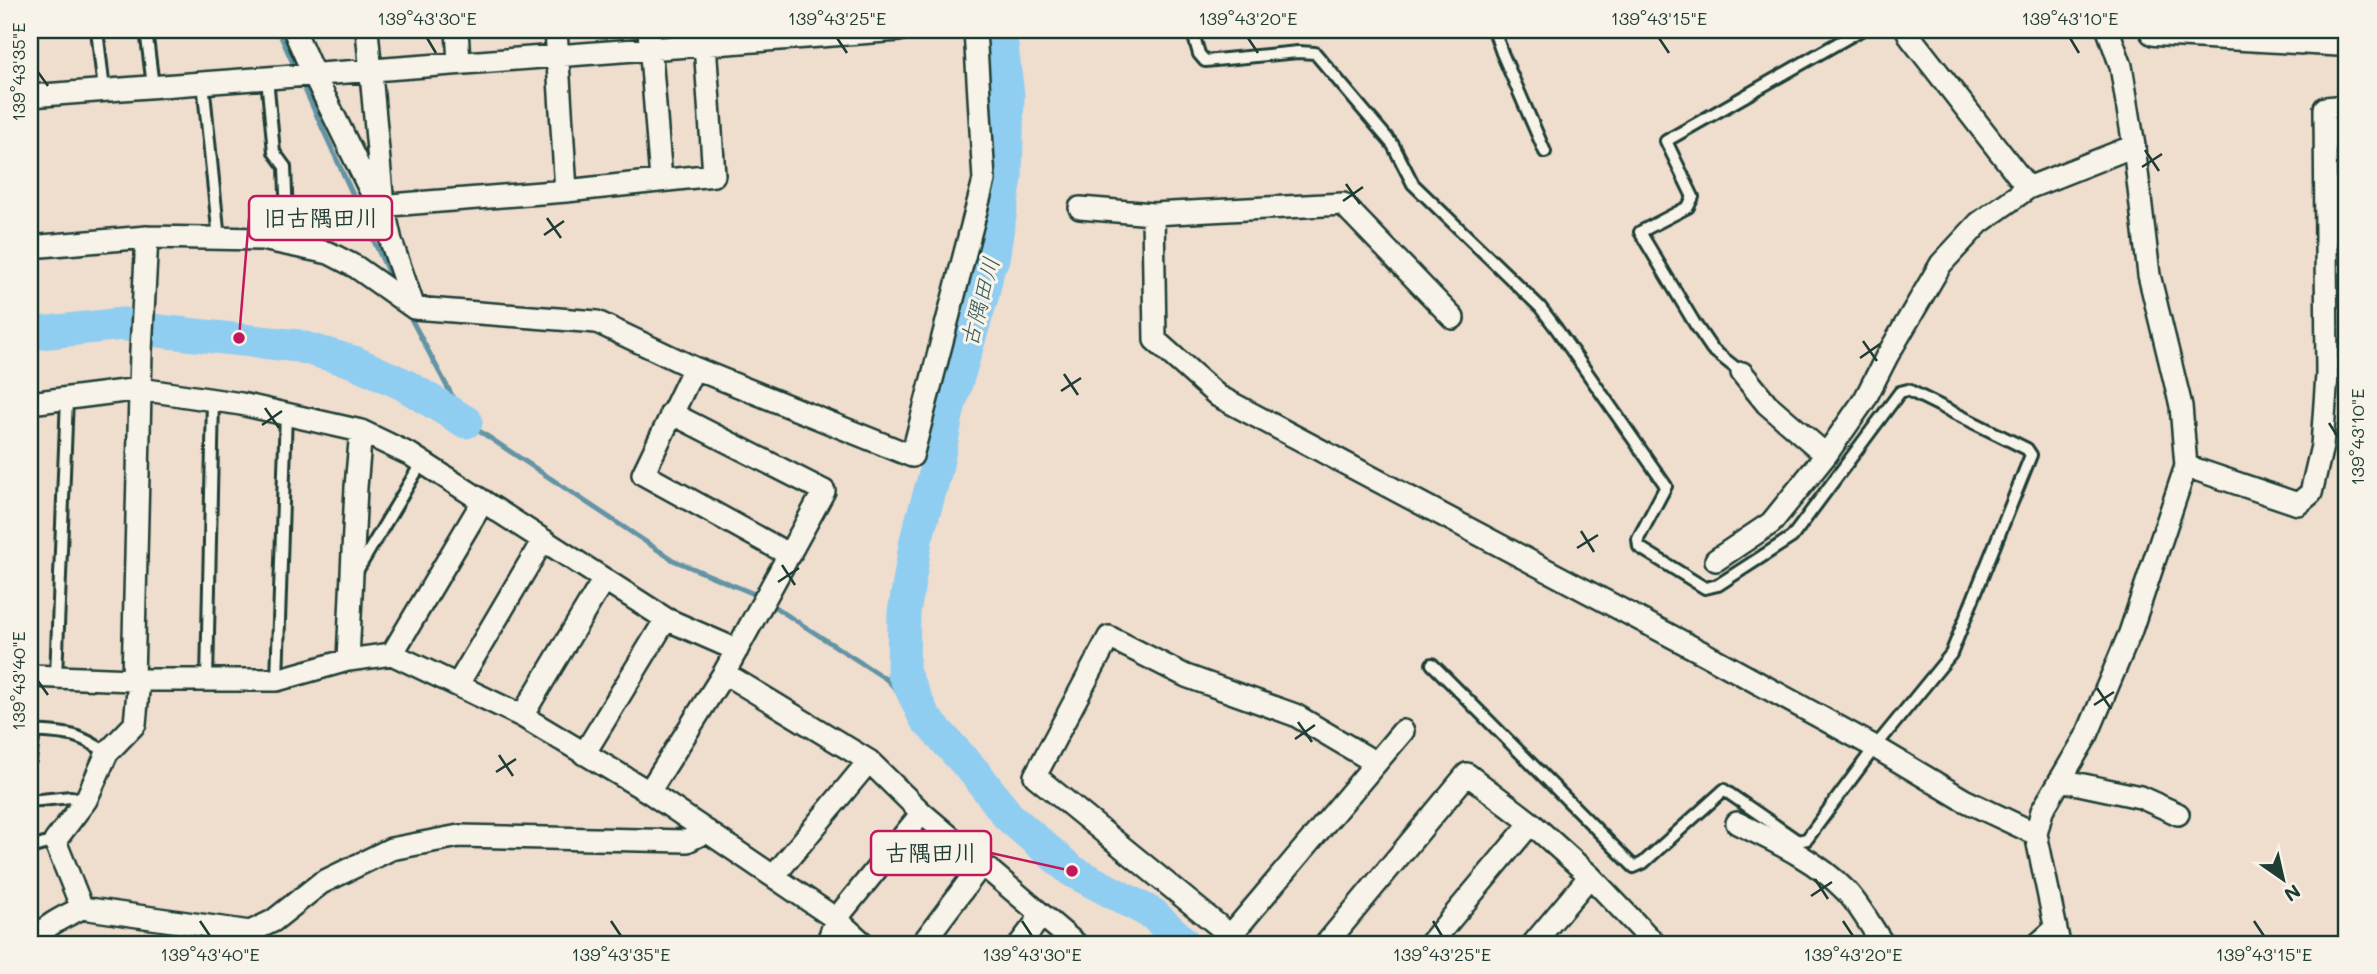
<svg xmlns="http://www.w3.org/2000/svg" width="2377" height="974" font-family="Mali,'Klee One',sans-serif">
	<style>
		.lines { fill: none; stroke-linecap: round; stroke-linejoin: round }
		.stream { stroke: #6394a5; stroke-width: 5 }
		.river { stroke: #90cef1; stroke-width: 33 }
		.lane-casing { stroke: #1f3d34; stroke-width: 16 }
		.street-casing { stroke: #1f3d34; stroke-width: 26 }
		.secondary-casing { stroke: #1f3d34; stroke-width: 35 }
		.lane { stroke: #f7f3e8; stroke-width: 10 }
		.street { stroke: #f7f3e8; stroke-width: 21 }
		.secondary { stroke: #f7f3e8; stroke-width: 30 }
		.ticks { fill: none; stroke: #1f3d34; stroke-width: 2.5 }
		.labels { text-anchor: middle; stroke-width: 6; stroke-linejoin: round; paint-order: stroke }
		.water-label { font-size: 23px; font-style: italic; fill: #365a5a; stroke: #f7f3e8 }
		.leader { fill: none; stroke: #c2185b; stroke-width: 2.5 }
		.callout-dot { fill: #c2185b; stroke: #f7f3e8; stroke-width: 2.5 }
		.callout { fill: #f7f3e8; stroke: #c2185b; stroke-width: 2.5 }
		.callout-label { font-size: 23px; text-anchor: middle; font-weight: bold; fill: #1f3d34 }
		.neatline { fill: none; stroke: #1f3d34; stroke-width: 2.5 }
		.ticks-label { font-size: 18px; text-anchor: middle; fill: #1f3d34 }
	</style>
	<rect width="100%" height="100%" fill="#efddce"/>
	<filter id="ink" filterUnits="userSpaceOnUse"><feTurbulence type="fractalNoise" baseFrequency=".0143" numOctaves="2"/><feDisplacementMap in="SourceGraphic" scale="14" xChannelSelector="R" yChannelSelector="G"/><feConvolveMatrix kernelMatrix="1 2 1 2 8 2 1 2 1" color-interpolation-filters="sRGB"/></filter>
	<g filter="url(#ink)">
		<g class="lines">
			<!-- stream -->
			<path class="stream" d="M278,30L297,72
				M301,81L394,285
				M408,313L466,422L673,560L759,596
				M767,602L886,679L925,718"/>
			<!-- river -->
			<path class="river" d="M1000,30L1008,95L1006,178L993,259L989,265L983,294L949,407L935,474L916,540L904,613L903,672L925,718L977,775L1008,816L1072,871L1153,914L1185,944
				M30,334L123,324L159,331L298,346L354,362L403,384L466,422"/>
			<!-- lane casing -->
			<g class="lane-casing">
				<path id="lane" d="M97,30L104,90
					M146,30L153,86
					M1192,30L1199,54L1205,61L1298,52L1315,53L1393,145L1413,184L1540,307L1556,328L1666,486L1638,539L1639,547L1705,588L1718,585L1792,537L1900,392L1908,390L2027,449L2031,455L1951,654L1875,747L1807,839L1798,841L1724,790L1643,863L1634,867L1432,664
					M1494,30L1502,53L1545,152
					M267,78L274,152L285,167L288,244
					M203,82L219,239
					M1742,373L1712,349L1695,324L1640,232L1688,207L1693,197L1666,141L1861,30
					M357,571L422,462
					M56,677L67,398
					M207,680L213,400
					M277,680L286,413
					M30,731C65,733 77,732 107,753
					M30,760L34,732
					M30,801L71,797L86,800
					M30,848L55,841"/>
			</g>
			<!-- street casing -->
			<g class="street-casing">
				<path id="street" d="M294,30L313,73L378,206L566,191L714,175L704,30
					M367,30L383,205L391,241L414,308
					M457,30L459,62
					M556,30L566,191
					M649,30L661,180
					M1907,30L1911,38L2028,188
					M30,96L899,30
					M1080,208L1153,214L1343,204L1453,318
					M1153,214L1155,340L1218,396L1705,654L1875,747L1964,800L2036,834
					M30,247L147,237L262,239L329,253L356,267L414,308L597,322L694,368L912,456L984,180L975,30
					M694,368L643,474L790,555
					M1742,373L1767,404L1826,455
					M30,403L140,389L241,404L361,431L411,455L666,619L737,650
					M2186,466L2298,504L2311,493L2322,446L2327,375L2325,108L2347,106
					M1716,560L1771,523L1826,455L1865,399L1887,356L1941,264L1979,223L2028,188L2134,146
					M392,654L483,501
					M348,660L356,487L361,431
					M724,673L869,761L922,813L1076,944
					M30,676L133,680H277L348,660L392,654L522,716L649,792L836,919L864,944
					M133,680L141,351L147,237
					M458,684L543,540
					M522,716L604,579
					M584,754L666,619
					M2060,780L2140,797L2178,814
					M649,792L724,673L824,491L671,413
					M1737,823C1774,841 1816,860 1845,890C1860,905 1871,927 1883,944
					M774,876L869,761
					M82,908L55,841L86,800L107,753L135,724L139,680
					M1230,936L1403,731
					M31,944C43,926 63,917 82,908L250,932L273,921L321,883L391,849L459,836L687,841L707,831
					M827,944L836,919L922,813
					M922,944L982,864
					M1020,944L1042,915
					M1241,944L1035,776L1109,637L1186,676L1295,715L1376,763
					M1326,944L1467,774L1531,823L1590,876L1655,944
					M1430,944L1531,823
					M1533,944L1590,876
					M2038,944L2055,929
					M2059,944L2036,834L2042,811L2087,735L2130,633L2186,466L2181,406L2149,275L2134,146L2121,66L2108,30"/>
			</g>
			<!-- secondary casing -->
			<g class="secondary-casing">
				<path id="secondary" d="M2155,30L2347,41"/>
			</g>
			<!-- lane -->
			<use href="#lane" class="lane"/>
			<!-- street -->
			<use href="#street" class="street"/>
			<!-- secondary -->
			<use href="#secondary" class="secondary"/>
		</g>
	</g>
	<!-- ticks -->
	<path class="ticks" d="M427,38L436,53M837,38L847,53M1248,38L1258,53M1659,38L1669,53M2070,38L2079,53M38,72L48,86M2145,150L2159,171M2142,167L2162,154M1346,184L1360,204M1343,201L1363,187M547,218L561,238M544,235L564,221M1863,341L1877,361M1860,358L1880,344M1064,374L1078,395M1061,391L1081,378M265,408L279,428M2329,423L2338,437M262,425L282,411M1581,531L1594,552M1577,548L1598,535M782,565L795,585M778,582L799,568M38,681L48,695M2097,688L2111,709M2094,705L2114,692M1298,722L1312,742M1295,739L1315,725M499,755L513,776M496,772L516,759M1815,879L1828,899M1811,896L1832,882M200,921L210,936M611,921L621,936M1022,921L1032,936M1433,921L1442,936M1843,921L1853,936M2254,921L2264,936"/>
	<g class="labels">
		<!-- water labels -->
		<g class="water-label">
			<text transform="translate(980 302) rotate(-75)" y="8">古隅田川</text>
		</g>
	</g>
	<!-- callouts -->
	<path class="leader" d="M239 338L249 218M1072 871L991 853"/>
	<g class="callout-dot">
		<circle cx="239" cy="338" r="7"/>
		<circle cx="1072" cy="871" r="7"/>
	</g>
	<g class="callout">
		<rect x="249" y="196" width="143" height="44" rx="7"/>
		<rect x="871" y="831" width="120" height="44" rx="7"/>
	</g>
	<g class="callout-label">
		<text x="321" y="226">旧古隅田川</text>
		<text x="931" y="861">古隅田川</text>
	</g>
	<!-- margin -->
	<rect width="2377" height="974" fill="none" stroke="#f7f3e8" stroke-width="77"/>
	<!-- north arrow -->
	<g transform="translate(2283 879) rotate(146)" stroke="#f7f3e8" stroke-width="5" paint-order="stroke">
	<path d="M0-5L12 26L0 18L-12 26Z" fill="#1f3d34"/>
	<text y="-10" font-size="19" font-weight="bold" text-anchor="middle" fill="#1f3d34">N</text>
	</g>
	<rect x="38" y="38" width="2300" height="898" class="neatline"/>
	<g class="ticks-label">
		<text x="427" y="25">139°43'30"E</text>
		<text x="837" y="25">139°43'25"E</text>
		<text x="1248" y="25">139°43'20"E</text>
		<text x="1659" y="25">139°43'15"E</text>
		<text x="2070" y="25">139°43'10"E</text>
		<text transform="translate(19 72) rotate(-90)" y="6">139°43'35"E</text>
		<text transform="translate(2358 437) rotate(-90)" y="6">139°43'10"E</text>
		<text transform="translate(19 681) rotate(-90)" y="6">139°43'40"E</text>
		<text x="210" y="961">139°43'40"E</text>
		<text x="621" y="961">139°43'35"E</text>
		<text x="1032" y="961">139°43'30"E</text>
		<text x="1442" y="961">139°43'25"E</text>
		<text x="1853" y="961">139°43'20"E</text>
		<text x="2264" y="961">139°43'15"E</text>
	</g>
</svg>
